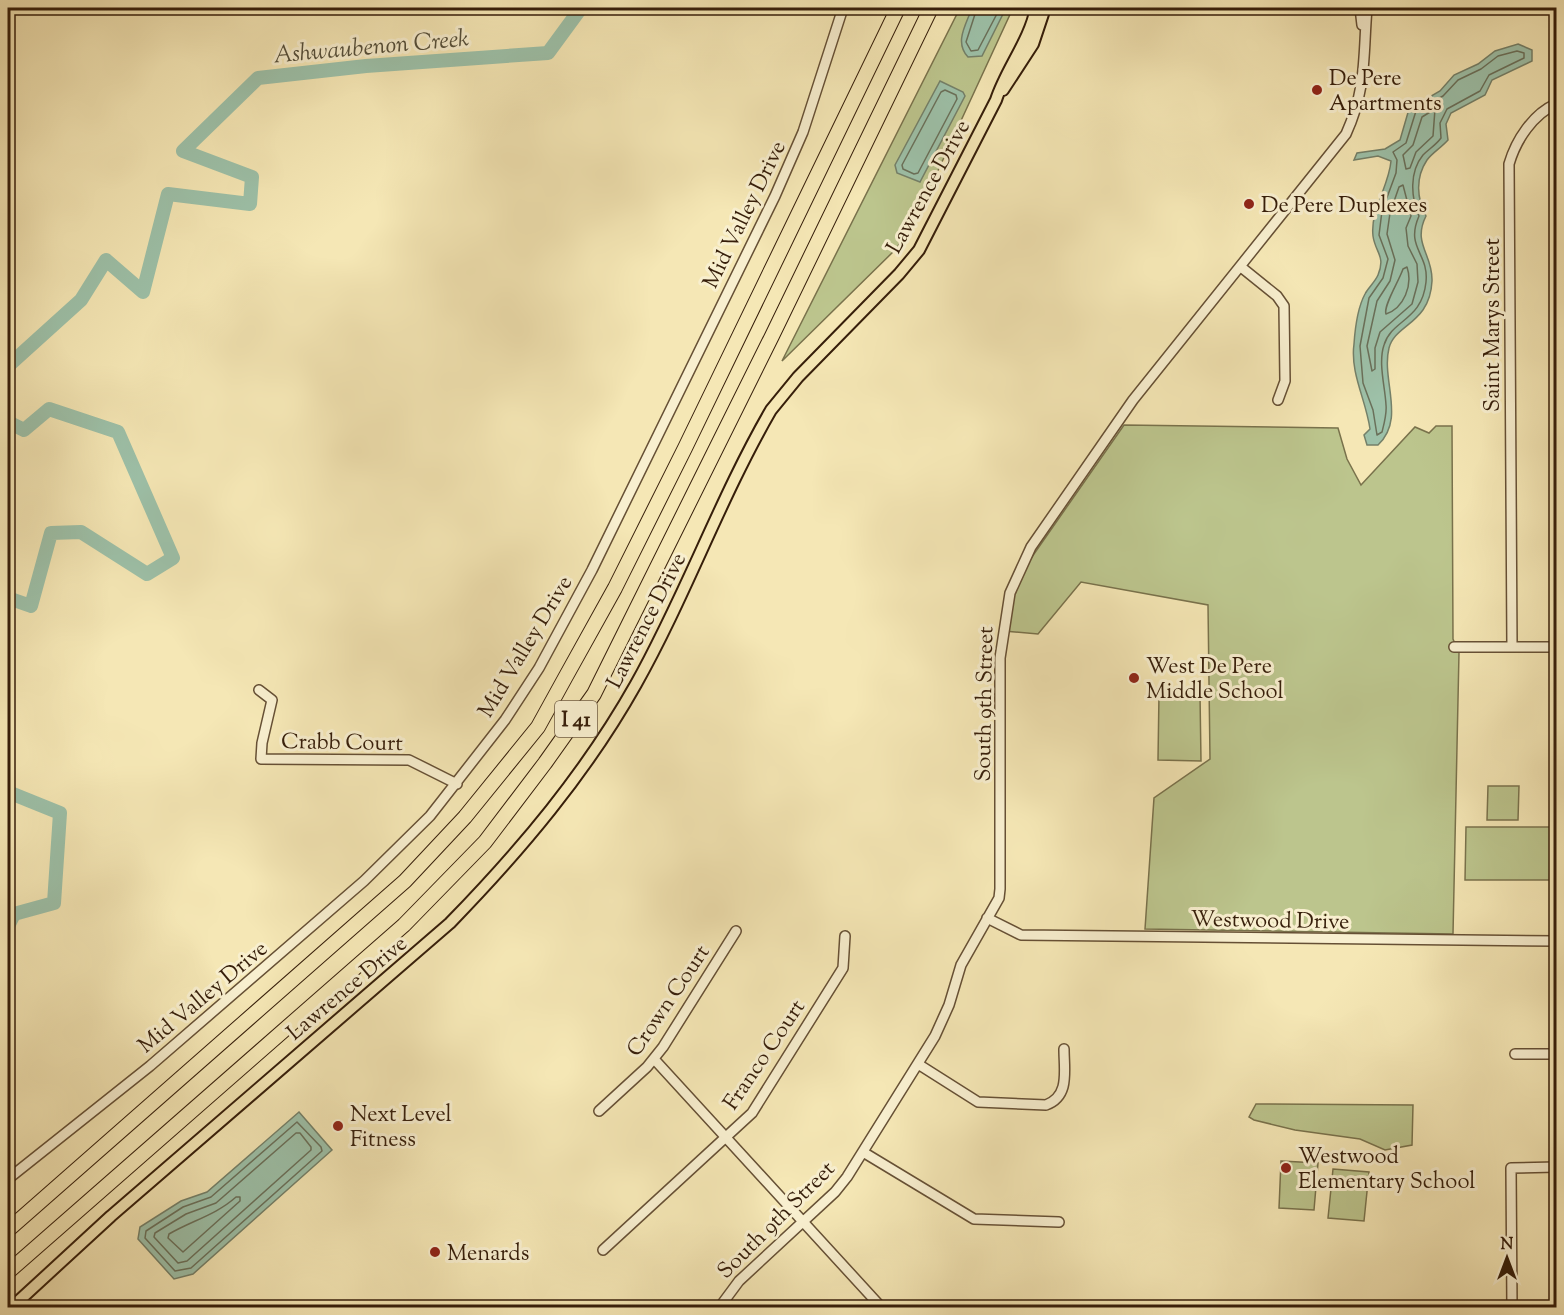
<svg xmlns="http://www.w3.org/2000/svg" width="1564" height="1315" font-family="'Sorts Mill Goudy',serif">
	<style>
		.green { fill: #bcc58d; stroke: #79724c; stroke-width: 1.5 }
		.water { fill: #9dc1a9; stroke: #748069; stroke-width: 1.5 }
		.lines { fill: none; stroke-linecap: round; stroke-linejoin: round }
		.shore { stroke: #6a705a; stroke-width: 1.5 }
		.river { stroke: #9dc1a9; stroke-width: 14 }
		.minor-casing { stroke: #665035; stroke-width: 12 }
		.major-casing { stroke: #361e0a; stroke-width: 14 }
		.highway-casing { stroke: #361e0a; stroke-width: 16 }
		.minor { stroke: #f8efcf; stroke-width: 9 }
		.major { stroke: #f5e7b5; stroke-width: 10 }
		.highway { stroke: #f5e7b5; stroke-width: 14 }
		.poi-dot { fill: #8f2418; stroke: #f8efcf; stroke-width: 2 }
		.labels { text-anchor: middle; stroke-width: 6; stroke-linejoin: round; paint-order: stroke }
		.shield { fill: #f8efcf; stroke: #705d45; stroke-width: 1.5 }
		.shield-label { font-size: 21px; font-weight: bold; fill: #361e0a }
		.poi-label { font-size: 22px; fill: #361e0a; stroke: #f8efcf; text-anchor: start }
		.street-label { font-size: 22px; fill: #361e0a; stroke: #f8efcf }
		.water-label { font-size: 24px; font-style: italic; fill: #554f3a; stroke: #f8efcf }
	</style>
	<rect width="100%" height="100%" fill="#f5e7b5"/>
	<filter id="stains"><feTurbulence type="fractalNoise" baseFrequency=".00333" numOctaves="4"/><feColorMatrix values="0 0 0 0 .2 0 0 0 0 .09 0 0 0 0 .02 0 0 0 .5 -.17"/></filter>
	<radialGradient id="worn" r=".72"><stop offset=".6" stop-color="#630" stop-opacity="0"/><stop offset="1" stop-color="#630" stop-opacity=".3"/></radialGradient>
	<!-- green -->
	<path class="green" d="M960,8H1013L935,177L897,248L782,361Z
		M1124,425L1338,428L1347,459L1361,485L1415,427L1429,433L1436,426H1452L1453,639L1459,653L1453,934L1145,929L1154,798L1210,759L1208,605L1081,582L1038,634L1004,631L1020,574Z
		M1159,694L1200,695L1201,761L1158,760Z
		M1488,786H1519L1518,820H1487Z
		M1466,827H1556V880H1465Z
		M1256,1104L1413,1105L1412,1145L1385,1150L1360,1139L1295,1130L1254,1120L1249,1117Z
		M1281,1161L1318,1163L1314,1210L1279,1208Z
		M1333,1169L1369,1172L1364,1221L1328,1218Z"/>
	<!-- water -->
	<path class="water" d="M972,8H1006L982,56L968,57C954,42 966,25 972,8Z
		M1518,44L1532,50V61L1492,80L1485,95L1451,113L1446,124L1448,140C1442,147 1432,153 1427,160C1415,178 1417,199 1426,216C1412,244 1433,254 1432,281C1430,324 1395,324 1389,348C1381,380 1406,419 1378,445H1367L1364,435L1370,429C1366,400 1350,373 1354,344C1355,329 1358,307 1365,294C1368,288 1375,282 1378,275C1386,256 1375,252 1373,236C1370,210 1389,186 1391,161L1378,156L1354,160L1357,153L1385,149L1400,140L1409,109L1440,91L1454,75L1478,64L1495,51Z
		M940,81L963,92L965,96L920,182L897,173L895,165Z
		M299,1112L332,1150L193,1274L174,1279L138,1239L140,1227L181,1201L207,1192Z"/>
	<g class="lines">
		<!-- shore -->
		<path class="shore" d="M977,8L966,42L971,51L978,50L1000,8
			M1517,51L1524,53V58L1489,75L1480,91L1447,109L1440,123L1441,138C1436,145 1429,149 1423,155C1409,172 1411,198 1419,216C1405,248 1429,253 1426,282C1422,321 1392,319 1384,345C1378,363 1385,386 1386,405C1387,414 1384,424 1382,432L1377,435L1373,410L1363,383L1360,346L1369,298L1383,278L1388,259L1379,235L1382,211L1396,173L1397,160L1393,152L1406,143L1416,111L1443,96L1458,80L1481,69L1498,56Z
			M945,90L956,95L957,99L918,173L914,174L903,169L902,165L941,92Z
			M1435,109L1433,136L1416,152L1410,168L1406,169L1403,155L1413,145L1422,117Z
			M1403,185L1411,216L1406,228L1408,246L1417,264L1418,282L1412,304L1380,332L1375,348V369L1372,371L1367,346L1377,301L1390,281L1395,260L1387,234L1390,213L1399,187Z
			M1407,267C1413,285 1404,308 1386,314C1383,306 1399,281 1403,269Z
			M297,1122L321,1147L322,1151L191,1268L175,1271L145,1238L146,1231L183,1207L211,1197Z
			M296,1133H300L311,1147V1150L187,1261L178,1263L154,1237L155,1233L186,1214L216,1203Z
			M236,1197H240V1201L183,1252L168,1238L169,1234C191,1221 216,1215 236,1197Z"/>
		<!-- river -->
		<path class="river" d="M8,366L81,300L106,260L143,292L168,194L250,204L252,177L183,151L258,78L366,66L548,53L581,8
			M8,422L24,430L49,409L118,432L173,558L147,574L81,532L51,533L31,606L8,598
			M8,792L60,813L54,903L14,914L8,926"/>
		<!-- minor casing -->
		<g class="minor-casing">
			<path id="minor" d="M1360,8L1362,25
				M1241,267L1277,296L1284,306L1285,381L1278,400
				M1454,647H1556
				M1512,647L1509,164C1516,140 1533,114 1556,104
				M259,690L272,700L262,743L261,759L409,760L457,784
				M987,918L1021,935L1556,941
				M1515,1054H1556
				M654,1059L882,1308
				M918,1064L978,1102L1046,1105C1070,1096 1064,1071 1064,1049
				M599,1111L647,1067L663,1047L736,931
				M863,1152L974,1219L1059,1222
				M8,1179L150,1066L364,881L430,816L505,720L539,668L592,570L775,196L803,132L843,8
				M603,1250L752,1113L843,968L845,936
				M719,1308L739,1281L835,1192L847,1177L935,1036L949,1005L961,965L999,898L1000,889V658L1010,593L1031,547L1133,400L1346,134C1367,88 1363,56 1367,8
				M1512,1308L1511,1168L1556,1167"/>
		</g>
		<!-- major casing -->
		<g class="major-casing">
			<path id="major" d="M1003,90L1033,44L1045,8
				M11,1308L111,1216L450,923C521,850 586,773 636,684C686,595 720,498 771,410L798,377L899,274L919,250L996,100C1006,69 1030,40 1036,8"/>
		</g>
		<!-- highway casing -->
		<g class="highway-casing">
			<path id="highway" d="M8,1230L405,881L465,817L538,727L565,678L615,588L685,448L898,8
				M8,1272L404,925L485,842L545,763L594,694L772,336L931,8"/>
		</g>
		<!-- minor -->
		<use href="#minor" class="minor"/>
		<!-- major -->
		<use href="#major" class="major"/>
		<!-- highway -->
		<use href="#highway" class="highway"/>
	</g>
	<!-- markers -->
	<g class="poi-dot">
		<circle cx="1317" cy="90" r="6"/>
		<circle cx="1249" cy="204" r="6"/>
		<circle cx="1134" cy="678" r="6"/>
		<circle cx="338" cy="1126" r="6"/>
		<circle cx="1286" cy="1168" r="6"/>
		<circle cx="435" cy="1252" r="6"/>
	</g>
	<g class="labels">
		<!-- shield labels -->
		<rect class="shield" x="555" y="701" width="42" height="36" rx="4.5"/>
		<g class="shield-label">
			<text x="576" y="726">I 41</text>
		</g>
		<!-- poi labels -->
		<g class="poi-label">
			<text x="1329" y="85">De Pere<tspan x="1329" dy="25">Apartments</tspan></text>
			<text x="1261" y="212">De Pere Duplexes</text>
			<text x="1146" y="673">West De Pere<tspan x="1146" dy="25">Middle School</tspan></text>
			<text x="350" y="1121">Next Level<tspan x="350" dy="25">Fitness</tspan></text>
			<text x="1298" y="1163">Westwood<tspan x="1298" dy="25">Elementary School</tspan></text>
			<text x="447" y="1260">Menards</text>
		</g>
		<!-- street labels -->
		<g class="street-label">
			<text transform="translate(927 186) rotate(-61)" y="8">Lawrence Drive</text>
			<text transform="translate(743 214) rotate(-64)" y="8">Mid Valley Drive</text>
			<text transform="translate(1491 325) rotate(-90)" y="8">Saint Marys Street</text>
			<text transform="translate(645 620) rotate(-63)" y="8">Lawrence Drive</text>
			<text transform="translate(524 646) rotate(-59)" y="8">Mid Valley Drive</text>
			<text transform="translate(983 704) rotate(-89)" y="8">South 9th Street</text>
			<text transform="translate(342 741) rotate(1)" y="8">Crabb Court</text>
			<text transform="translate(1270 919) rotate(1)" y="8">Westwood Drive</text>
			<text transform="translate(346 987) rotate(-40)" y="8">Lawrence Drive</text>
			<text transform="translate(202 996) rotate(-40)" y="8">Mid Valley Drive</text>
			<text transform="translate(667 1000) rotate(-56)" y="8">Crown Court</text>
			<text transform="translate(763 1054) rotate(-56)" y="8">Franco Court</text>
			<text transform="translate(775 1219) rotate(-45)" y="8">South 9th Street</text>
		</g>
		<!-- water labels -->
		<g class="water-label">
			<text transform="translate(371 46) rotate(-5)" y="8">Ashwaubenon Creek</text>
		</g>
	</g>
	<!-- margin -->
	<rect width="1564" height="1315" fill="none" stroke="#f5e7b5" stroke-width="30"/>
	<rect x="9" y="9" width="1546" height="1297" fill="none" stroke="#361e0a" stroke-width="3"/>
	<rect x="15" y="15" width="1534" height="1285" fill="none" stroke="#361e0a" stroke-width="1.5"/>
	<!-- north arrow -->
	<g transform="translate(1507 1258)" stroke="#f8efcf" stroke-width="4.5" paint-order="stroke">
	<path d="M0-4.5L10 22L0 15L-10 22Z" fill="#361e0a"/>
	<text y="-9" font-size="16" font-weight="bold" text-anchor="middle" fill="#361e0a">N</text>
	</g>
	<rect width="100%" height="100%" filter="url(#stains)"/>
	<rect width="100%" height="100%" fill="url(#worn)"/>
</svg>
